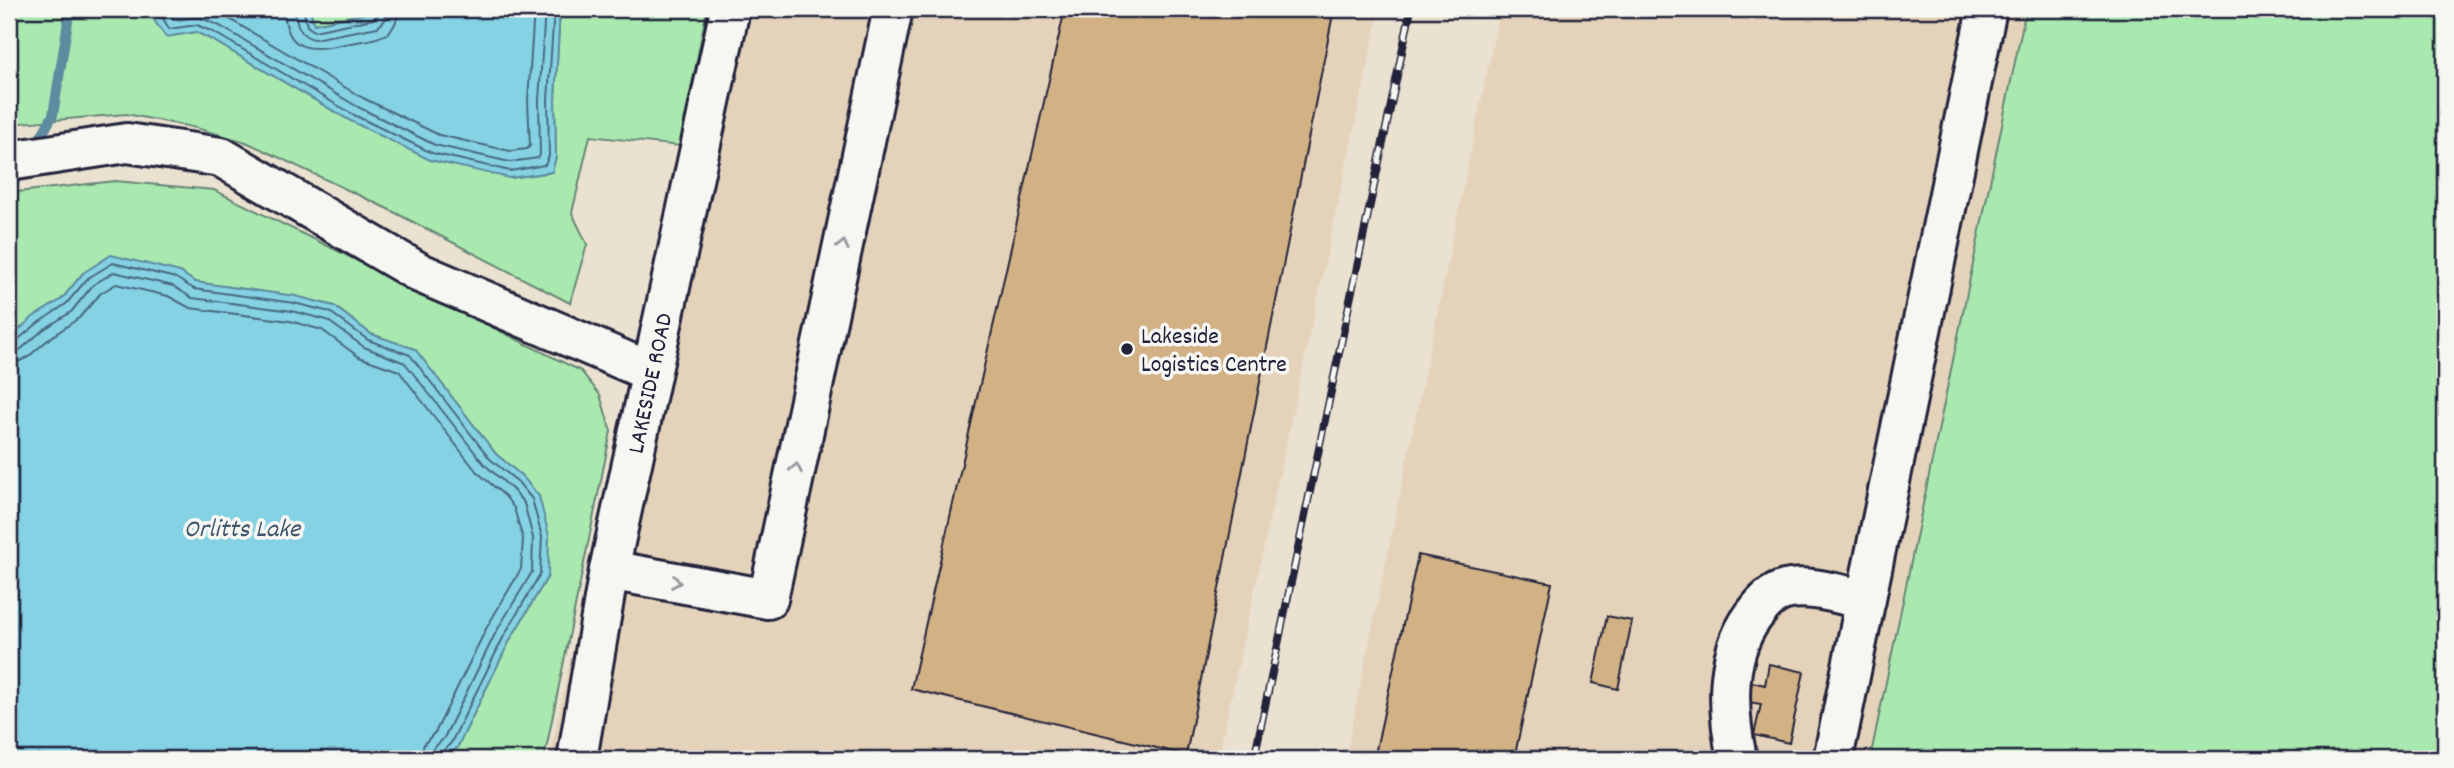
<svg xmlns="http://www.w3.org/2000/svg" width="2454" height="768" font-family="Dekko,sans-serif">
	<style>
		.built { fill: #e4d3ba }
		.green { fill: #a9e9b0; stroke: #668676; stroke-width: 2 }
		.water { fill: #85d2e4; stroke: #5d8ca0; stroke-width: 2 }
		.lines { fill: none; stroke-linecap: round; stroke-linejoin: round }
		.shore { stroke: #4a687f; stroke-width: 2 }
		.stream { stroke: #5d8ca0; stroke-width: 10 }
		.building { fill: #d2b185; stroke: #22223b; stroke-width: 2 }
		.minor-casing { stroke: #22223b; stroke-width: 44 }
		.minor { stroke: #f6f6f2; stroke-width: 38 }
		.rail-casing { stroke: #22223b; stroke-width: 8 }
		.rail { stroke: #f6f6f2; stroke-width: 5; stroke-dasharray: 16; stroke-linecap: butt }
		.oneway { stroke: #9797a0 }
		.poi-dot { fill: #22223b; stroke: #f6f6f2; stroke-width: 2.5 }
		.labels { text-anchor: middle; stroke-width: 7; stroke-linejoin: round; paint-order: stroke }
		.poi-label { font-size: 24px; fill: #22223b; stroke: #f6f6f2; text-anchor: start }
		.street-label { font-size: 24px; fill: #22223b; stroke: #f6f6f2 }
		.water-label { font-size: 26px; font-style: italic; fill: #40576e; stroke: #f6f6f2 }
	</style>
	<rect width="100%" height="100%" fill="#ebe1d1"/>
	<filter id="ink" filterUnits="userSpaceOnUse"><feTurbulence type="fractalNoise" baseFrequency=".0143" numOctaves="2"/><feDisplacementMap in="SourceGraphic" scale="14" xChannelSelector="R" yChannelSelector="G"/><feConvolveMatrix kernelMatrix="1 2 1 2 8 2 1 2 1" color-interpolation-filters="sRGB"/></filter>
	<g filter="url(#ink)">
		<!-- built -->
		<path class="built" d="M737,9H1380L1218,759H549L619,433Z
			M1500,9H2026L1870,759H1345Z"/>
		<!-- green -->
		<path class="green" d="M9,9H151L154,20L166,37L196,32L212,40L351,121L510,178L551,172L556,157L555,100L560,9H707L680,146L590,136L572,213L587,244L570,303L388,209L246,142L192,127L126,114L9,124Z
			M310,9H373L372,12L314,24Z
			M2026,9H2445V759H1870Z
			M115,181L214,190L581,371L600,395L611,431L544,759H444L457,748L510,640L548,576L523,477L496,454L415,349L371,334L334,306L295,296L195,282L180,272L83,273L62,299L34,317L9,339V193Z"/>
		<!-- water -->
		<path class="water" d="M151,9H310L314,24L372,12L373,9H560L555,100L556,157L552,172L510,178L430,160L351,121L212,40L196,32L166,37L154,20Z
			M111,255L180,272L195,282L295,296L334,306L371,334L415,349L496,454L523,477L539,496L549,536L548,576L510,640L457,748L444,759H9V339L33,317L62,299L83,273Z"/>
		<g class="lines">
			<!-- shore -->
			<path class="shore" d="M158,9L169,29L197,25L215,33L354,115L432,153L510,171L545,165L549,156L548,100L554,9
				M167,9L174,20L199,17L220,26L358,107L435,145L510,162L538,158L540,155L539,100L545,9
				M208,9L226,17L363,98L439,135L510,151L527,149L530,146L528,100L534,9
				M284,9C286,57 315,50 351,43C362,41 378,40 388,33C395,27 398,18 398,9
				M295,9C296,23 299,36 314,39L378,27L385,20L388,9
				M303,9L307,26L314,31L373,19L378,15L379,9
				M9,344L15,342L38,323L66,304L88,278L113,263L176,278L194,289L294,303L330,312L368,340L410,355L490,459L518,482L532,499L542,537L540,574L504,636L451,743L441,753L440,759
				M9,352L20,350L43,330L71,312L93,285L114,272L173,286L192,298L292,311L327,320L364,347L405,363L484,464L512,489L524,503L533,538L532,572L496,632L444,738L433,749L431,759
				M9,363L18,362L28,357L50,338L79,318L101,293L116,284L168,296L190,308L290,321L322,330L359,357L399,371L476,471L505,496L514,508L523,539L521,569L487,627L436,731L424,744L420,759"/>
			<!-- stream -->
			<path class="stream" d="M35,147L53,115L70,9
				M9,191L21,170"/>
		</g>
		<!-- building -->
		<path class="building" d="M1065,9H1334L1186,755L911,689Z
			M1418,555L1552,583L1514,759H1374Z
			M1607,616L1632,621L1618,689L1593,683Z
			M1769,664L1804,672L1789,743L1754,735L1761,704L1748,702L1752,682L1765,685Z"/>
		<g class="lines">
			<!-- minor casing -->
			<g class="minor-casing">
				<path id="minor" d="M9,161L127,143L221,157L420,273L651,372
					M609,570L768,599L893,9
					M577,759L609,570L730,9
					M1737,759C1727,709 1723,650 1759,609C1766,600 1774,593 1785,590C1811,584 1840,595 1866,600
					M1833,759L1987,9"/>
			</g>
			<!-- minor -->
			<use href="#minor" class="minor"/>
			<!-- rail casing -->
			<g class="rail-casing">
				<path id="rail" d="M1254,759L1411,9"/>
			</g>
			<!-- rail -->
			<use href="#rail" class="rail"/>
		</g>
		<!-- one-way arrows -->
		<defs><path id="oneway-chevron" d="M-2-3.5L2.5 0L-2 3.5" fill="none" stroke-width="1.6" stroke-linecap="round" stroke-linejoin="round" transform="scale(1.75)"/></defs>
		<g class="oneway">
			<use href="#oneway-chevron" transform="translate(843 245) rotate(-78)"/>
			<use href="#oneway-chevron" transform="translate(796 468) rotate(-78)"/>
			<use href="#oneway-chevron" transform="translate(676 582) rotate(10)"/>
		</g>
	</g>
	<!-- markers -->
	<circle class="poi-dot" cx="1127" cy="349" r="7"/>
	<g class="labels">
		<!-- poi labels -->
		<g class="poi-label">
			<text x="1141" y="343">Lakeside<tspan x="1141" dy="28">Logistics Centre</tspan></text>
		</g>
		<!-- street labels -->
		<g class="street-label">
			<text transform="translate(649 383) rotate(-78)" y="8">LAKESIDE ROAD</text>
		</g>
		<!-- water labels -->
		<g class="water-label">
			<text x="242" y="536">Orlitts Lake</text>
		</g>
	</g>
	<!-- margin -->
	<rect width="2454" height="768" fill="none" stroke="#f6f6f2" stroke-width="35"/>
	<rect x="18" y="18" width="2419" height="733" fill="none" stroke="#22223b" stroke-width="2.5" filter="url(#ink)"/>
</svg>
